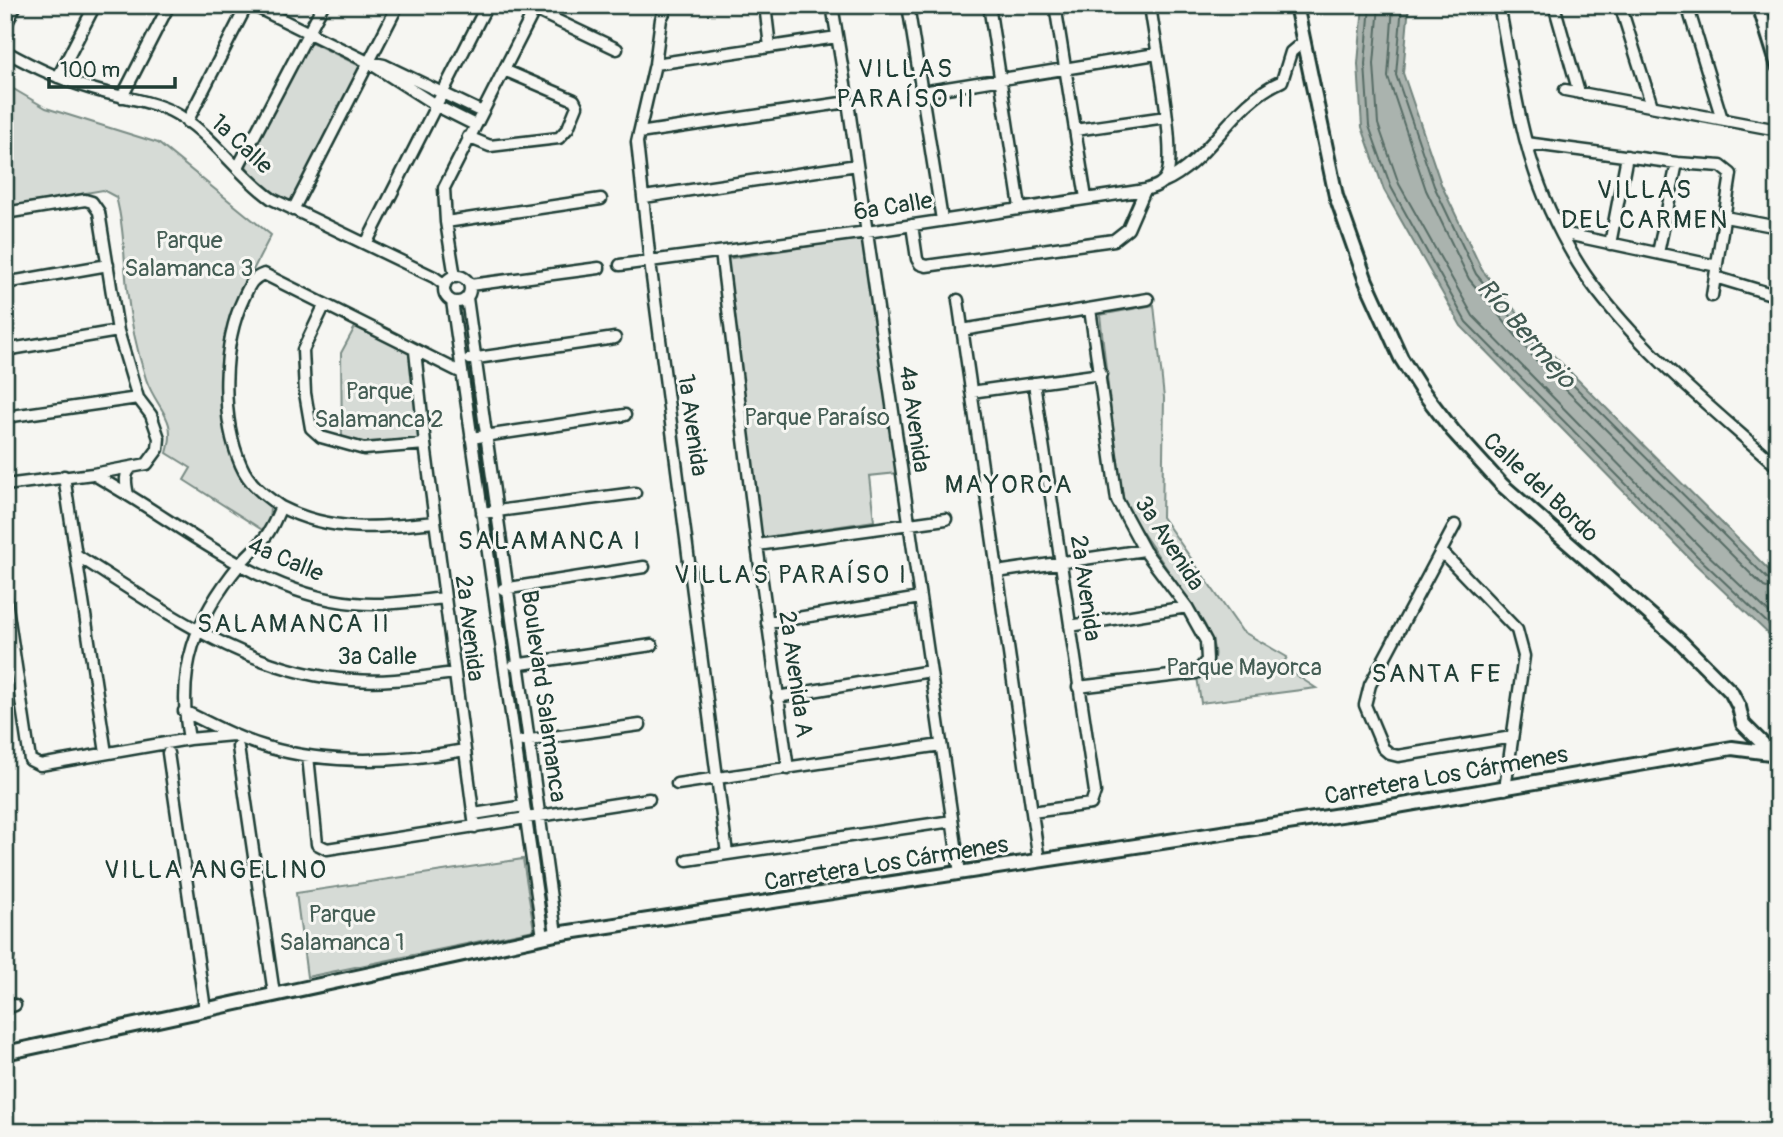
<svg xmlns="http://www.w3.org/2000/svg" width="1783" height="1137" font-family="Pangolin,sans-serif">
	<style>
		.green { fill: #d6dbd6; stroke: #7a8c85; stroke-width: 2 }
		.water { fill: #aab3ae; stroke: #72847d; stroke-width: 2 }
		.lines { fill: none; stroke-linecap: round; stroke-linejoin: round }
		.shore { stroke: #576c65; stroke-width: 2 }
		.minor-casing { stroke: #1f3d34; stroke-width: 15 }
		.tertiary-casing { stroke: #1f3d34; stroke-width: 18 }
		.secondary-casing { stroke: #1f3d34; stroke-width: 18 }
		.minor { stroke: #f6f6f2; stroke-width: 10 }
		.tertiary { stroke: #f6f6f2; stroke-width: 12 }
		.secondary { stroke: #f6f6f2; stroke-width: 12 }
		.labels { text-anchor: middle; stroke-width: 6; stroke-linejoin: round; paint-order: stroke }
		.street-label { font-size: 24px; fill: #1f3d34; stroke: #f6f6f2 }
		.park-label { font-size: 24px; fill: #445d54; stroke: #f6f6f2 }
		.neighbourhood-label { font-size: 26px; letter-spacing: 2px; fill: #1f3d34; stroke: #f6f6f2 }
		.water-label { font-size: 26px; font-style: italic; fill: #425a52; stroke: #f6f6f2 }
	</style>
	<rect width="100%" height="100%" fill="#f6f6f2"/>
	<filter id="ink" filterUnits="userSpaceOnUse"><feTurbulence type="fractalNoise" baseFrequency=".0143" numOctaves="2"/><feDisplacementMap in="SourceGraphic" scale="14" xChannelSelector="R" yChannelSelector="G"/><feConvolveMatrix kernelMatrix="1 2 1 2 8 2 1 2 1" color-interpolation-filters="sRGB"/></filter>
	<g filter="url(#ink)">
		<!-- green -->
		<path class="green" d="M309,41L360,66L290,205L260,185L246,166Z
			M5,84L46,108L158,143L271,235L230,315L224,346L221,393L236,469L254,492L270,507L269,523L264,531L184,480L191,468L167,453C178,416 157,411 146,379C137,351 130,318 127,289C124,259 124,226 116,197L103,190L5,207Z
			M863,238L897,473L869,476L874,521L761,538L726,259Z
			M1154,305L1164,398L1162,517L1242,631L1287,657L1282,666L1316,688L1201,703L1197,677C1222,663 1216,647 1205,625L1121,501L1100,315Z
			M355,327L409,352L420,439L369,443L342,438L341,353Z
			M523,859L534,930L307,977L296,893Z"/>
		<!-- water -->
		<path class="water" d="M1363,5H1409L1403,73L1441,184L1482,270L1547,349L1778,579V643L1692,561L1461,326L1384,190L1362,127L1358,64Z"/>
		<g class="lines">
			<!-- shore -->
			<path class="shore" d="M1370,5L1365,64L1369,126L1391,187L1466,322L1697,556L1778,633
				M1379,5L1374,64L1378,124L1399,184L1473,316L1703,550L1778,621
				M1393,5L1388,77L1426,190L1469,279L1536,360L1764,587L1778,592
				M1402,5L1396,75L1434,186L1476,274L1542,354L1770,581L1778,583"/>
			<!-- minor casing -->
			<g class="minor-casing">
				<path id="minor" d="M252,5L368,62L437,106L475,125
					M668,5L661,19L655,64L637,142L650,262L727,854
					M765,5L770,47
					M832,5L848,102L960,873
					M908,5L942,220
					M989,5L1020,207
					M1055,5L1086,198
					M1499,5C1511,65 1518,129 1540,186C1551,216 1571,255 1589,280C1641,352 1713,409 1778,467
					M1554,5L1579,93
					M1620,5L1652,106
					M1687,5L1722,119
					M535,10L617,49
					M5,27L16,5
					M5,51C35,68 66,82 99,91C124,98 148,100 171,111C211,131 236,174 272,199L434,277L445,285
					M369,62L384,65L482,112
					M655,64L837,37
					M58,77L95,5
					M1565,90L1778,130
					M922,92L1156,54
					M122,97L169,5
					M187,122L247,5
					M1075,130L1166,117
					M639,133L848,102
					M468,137L490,146L559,138L568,128L577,106L574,100L504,70
					M1526,143L1677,163L1721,166L1731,174L1712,296
					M238,167L323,5
					M1163,182C1209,163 1231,103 1282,81L1291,52L1303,42
					M644,197L857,165
					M293,210L398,5
					M5,213L85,200L92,202L99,212L118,331L138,398L151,415L159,438L158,449L147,464L93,474
					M1725,217L1778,227
					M446,222L601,199
					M912,225L917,259L920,264L926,266L1114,240L1128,229L1145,190
					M1562,233L1717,266
					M366,244L487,5
					M1610,244L1627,156
					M721,252L757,545L788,769
					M1658,253L1677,163
					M620,265L867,232L1145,190C1154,187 1163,185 1167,175C1177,150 1154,38 1150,5
					M444 289a13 13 0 1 1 26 0a13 13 0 1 1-26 0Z
					M455,277L446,222L444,188L537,5
					M1715,277L1778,296
					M5,283L108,265
					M470,285L599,268
					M467,298L556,934
					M958,300L1039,861
					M452,301L543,937
					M324,306L303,350L305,393L311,428L321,437L364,449L425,444
					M962,330L1148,299
					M5,350L118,331
					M415,351L425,444L475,827
					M470,359L615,338
					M971,392L1101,374
					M5,417L138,398
					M471,438L625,415
					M132,467C123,474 126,485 128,495C198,538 269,595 354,603C384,606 415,601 445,598
					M64,476L106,753
					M5,485L93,474L128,495
					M281,507C331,533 381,528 435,522
					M482,513L635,493
					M1455,525L1370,685L1365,705L1383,748L1390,754L1398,756L1512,737
					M757,545L946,519
					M1441,551L1517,630L1524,656L1505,789
					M78,556C164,610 248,674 353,680C387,683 421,677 454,673
					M997,572L1144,550
					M503,589L644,567
					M5,593L30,760L40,765L189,739L233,735
					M767,623L920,598
					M1070,626L1187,607
					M514,665L652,645
					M1078,687L1196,673L1207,660L1206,641L1187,607L1144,550L1117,500L1090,309
					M777,697L930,671
					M184,711C211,724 238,739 267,747C332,766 400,762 465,750
					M189,739C176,669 195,619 240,564C248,554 259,546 266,536C273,527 276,517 281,507C264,495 249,484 241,465C220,417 222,343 244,297C249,286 252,278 264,274L462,373
					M523,741L640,725
					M238,747L274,994
					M168,753L205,1009
					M308,756L317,844L327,849L649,799
					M677,784L941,745
					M1032,812L1091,804L1095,792L1034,383
					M474,814L524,806
					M687,860L952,821
					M5,958L8,957
					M5,1008L15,1005"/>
			</g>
			<!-- tertiary casing -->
			<g class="tertiary-casing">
				<path id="tertiary" d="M1296,5L1336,196L1366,281L1401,358L1420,388L1453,431L1502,485L1680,641L1731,692L1739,707L1743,724L1771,752
					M1759,5L1778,66"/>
			</g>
			<!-- secondary casing -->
			<g class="secondary-casing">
				<path id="secondary" d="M5,1053L556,934L1380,809L1732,748L1778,754"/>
			</g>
			<!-- minor -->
			<use href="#minor" class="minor"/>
			<!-- tertiary -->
			<use href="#tertiary" class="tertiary"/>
			<!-- secondary -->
			<use href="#secondary" class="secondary"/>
		</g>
	</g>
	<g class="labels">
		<!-- street labels -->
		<g class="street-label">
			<text transform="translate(242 144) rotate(43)" y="8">1a Calle</text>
			<text transform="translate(893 206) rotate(-9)" y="8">6a Calle</text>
			<text transform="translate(915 419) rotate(82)" y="8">4a Avenida</text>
			<text transform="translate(693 425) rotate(82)" y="8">1a Avenida</text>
			<text transform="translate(1541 487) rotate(43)" y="8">Calle del Bordo</text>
			<text transform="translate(1170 543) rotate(57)" y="8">3a Avenida</text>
			<text transform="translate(286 559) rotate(23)" y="8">4a Calle</text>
			<text transform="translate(1086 588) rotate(82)" y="8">2a Avenida</text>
			<text transform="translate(470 628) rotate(83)" y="8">2a Avenida</text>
			<text x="377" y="664">3a Calle</text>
			<text transform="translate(796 674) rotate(82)" y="8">2a Avenida A</text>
			<text transform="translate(544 696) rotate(82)" y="8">Boulevard Salamanca</text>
			<text transform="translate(1446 775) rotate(-10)" y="8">Carretera Los Cármenes</text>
			<text transform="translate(886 863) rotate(-9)" y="8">Carretera Los Cármenes</text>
		</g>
		<!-- park labels -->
		<g class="park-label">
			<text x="189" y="248">Parque<tspan x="189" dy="28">Salamanca 3</tspan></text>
			<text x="379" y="399">Parque<tspan x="379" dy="28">Salamanca 2</tspan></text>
			<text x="817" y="425">Parque Paraíso</text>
			<text x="1244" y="675">Parque Mayorca</text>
			<text x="342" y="922">Parque<tspan x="342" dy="28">Salamanca 1</tspan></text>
		</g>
		<!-- neighbourhood labels -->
		<g class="neighbourhood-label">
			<text x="906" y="77">VILLAS<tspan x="906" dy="30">PARAÍSO II</tspan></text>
			<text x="1645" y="198">VILLAS<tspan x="1645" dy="30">DEL CARMEN</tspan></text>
			<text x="1009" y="493">MAYORCA</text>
			<text x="550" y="549">SALAMANCA I</text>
			<text x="791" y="583">VILLAS PARAÍSO I</text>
			<text x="294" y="632">SALAMANCA II</text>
			<text x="1437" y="682">SANTA FE</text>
			<text x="216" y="878">VILLA ANGELINO</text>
		</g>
		<!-- water labels -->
		<g class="water-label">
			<text transform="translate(1527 333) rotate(49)" y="9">Río Bermejo</text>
		</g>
	</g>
	<!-- margin -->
	<rect width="1783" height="1137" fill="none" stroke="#f6f6f2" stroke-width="28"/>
	<rect x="14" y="14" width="1755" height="1109" fill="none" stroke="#1f3d34" stroke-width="2.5" filter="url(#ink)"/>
	<!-- scale -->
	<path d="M49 77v10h126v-10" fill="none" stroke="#1f3d34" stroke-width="3.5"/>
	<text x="60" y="77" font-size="21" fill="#1f3d34" stroke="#f6f6f2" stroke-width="5" paint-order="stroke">100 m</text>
</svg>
